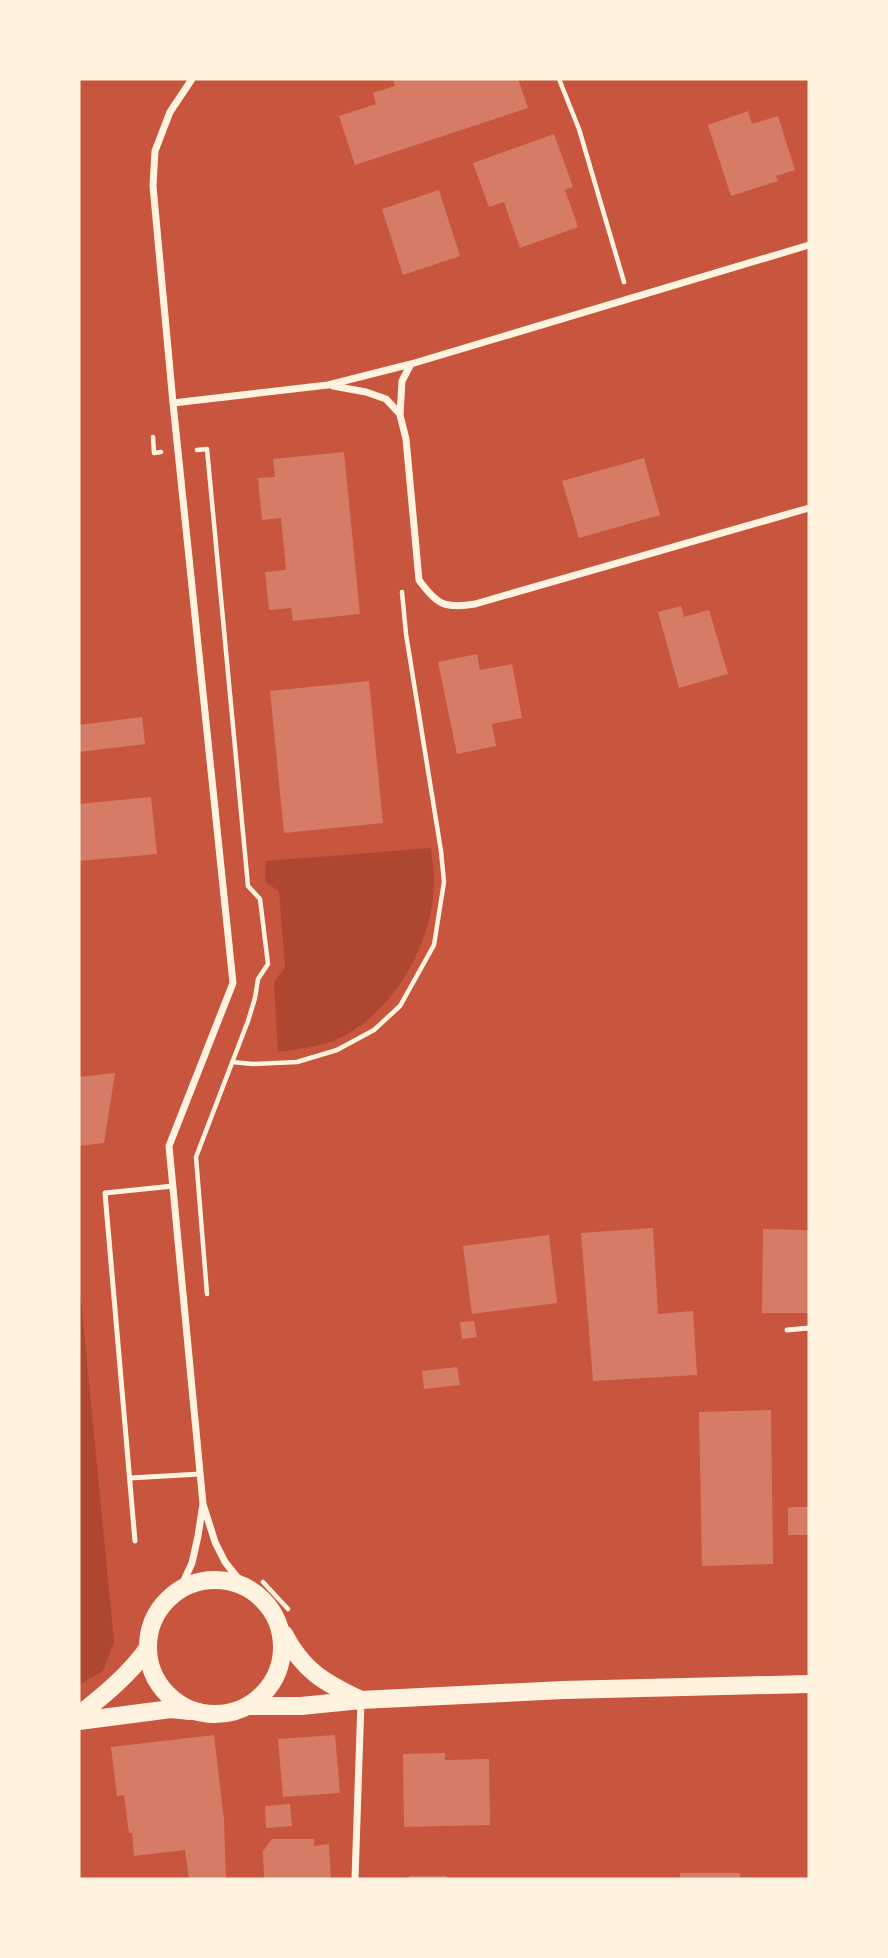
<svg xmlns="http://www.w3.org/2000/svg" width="888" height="1958" font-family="Commissioner,sans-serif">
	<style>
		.green { fill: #ae4732 }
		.building { fill: #d67c66 }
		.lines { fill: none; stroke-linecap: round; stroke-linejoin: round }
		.path { stroke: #fff3e0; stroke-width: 4.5 }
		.service { stroke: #fff3e0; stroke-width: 5 }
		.minor { stroke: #fff3e0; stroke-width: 7 }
		.primary { stroke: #fff3e0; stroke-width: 18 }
	</style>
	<rect width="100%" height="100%" fill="#c8553d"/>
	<!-- green -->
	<path class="green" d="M431,848C433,864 435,881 433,897C427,952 392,1011 342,1037C322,1047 299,1049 278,1052L274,982L285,967L279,891L265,882L266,861Z
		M79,1279L114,1642L103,1671L80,1684L79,1682Z"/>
	<!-- building -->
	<path class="building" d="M393,79H518L528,108L355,165L339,116L376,104L373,93L395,86Z
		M748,111L752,124L778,116L795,170L776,176L778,181L731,196L708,125Z
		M554,134L573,187L565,190L578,227L520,248L504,202L489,207L473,163Z
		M439,190L460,256L403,275L382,209Z
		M344,452L360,614L293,621L291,608L269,610L265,572L286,570L281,518L262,520L258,478L275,477L273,459Z
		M644,458L660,515L579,538L562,481Z
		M681,606L684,617L709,610L728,674L679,688L658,612Z
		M477,654L480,670L512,664L522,718L492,724L496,746L457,754L438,662Z
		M369,681L383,823L284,833L270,691Z
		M142,717L145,744L79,752V725Z
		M151,797L157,854L79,861V804Z
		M115,1073L104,1143L79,1146V1077Z
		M653,1228L658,1314L693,1311L697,1375L593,1381L581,1233Z
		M763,1229L809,1230V1313H762Z
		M549,1235L557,1303L472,1314L463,1246Z
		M474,1321L477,1337L462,1339L460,1322Z
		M457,1367L460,1385L424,1389L422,1371Z
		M771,1410L773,1564L702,1566L699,1412Z
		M792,1507H809V1535H788V1508Z
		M214,1735L224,1820L226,1879H189L185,1850L134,1856L132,1833H129L124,1795L117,1796L111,1747Z
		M335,1735L340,1793L283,1797L278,1739Z
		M445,1753V1760L489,1759L490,1825L404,1827L403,1754Z
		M290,1804L292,1826L266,1828L265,1806Z
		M272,1839H314V1846L329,1844L331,1879H264L263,1851Z
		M680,1873H740V1879H680Z
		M409,1876H447V1879H409Z"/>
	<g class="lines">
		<!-- path -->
		<path class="path" d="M559,79L579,129L624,282
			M153,437L154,453L161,452
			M197,450L207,449L248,886L260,899L268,964L258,979L255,998L248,1021L196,1157L207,1294
			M232,1062L253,1064L297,1062L337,1050L374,1030L400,1006L434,945L444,882L441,851L406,634L402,592
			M263,1582L288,1609"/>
		<!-- service -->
		<path class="service" d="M787,1330L809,1328
			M130,1478L200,1474
			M135,1541L105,1193L173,1186"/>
		<!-- minor -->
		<path class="minor" d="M192,79L170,112L155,151L153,186L173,403L233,983L169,1146L203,1504
			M809,245L411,364L402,381L400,415L406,439L419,580C437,605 445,609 475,604L809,508
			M333,386L366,392L386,399L400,414
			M173,403L328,385L411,364
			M179,1591L192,1563L198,1536L203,1504L215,1542L225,1562L244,1586
			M355,1879L361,1701"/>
		<!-- primary -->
		<path class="primary" d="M148 1647a67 67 0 1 1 134 0a67 67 0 1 1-134 0Z
			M284,1634C303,1671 325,1683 361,1700
			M249,1706H301L361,1700L563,1690L809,1684
			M79,1715C104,1695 129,1675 148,1648
			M79,1721L171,1709L190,1711"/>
	</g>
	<!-- border -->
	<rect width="888" height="1958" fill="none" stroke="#fff3e0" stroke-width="161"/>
</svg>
